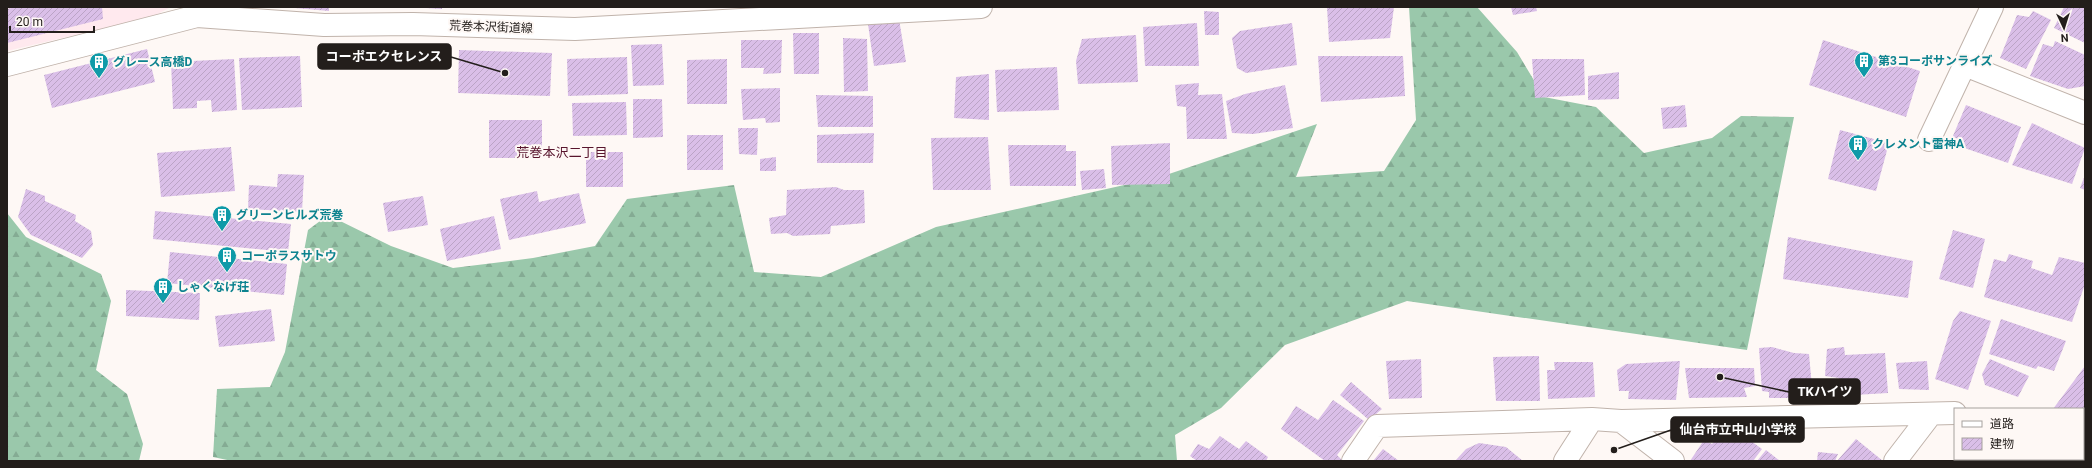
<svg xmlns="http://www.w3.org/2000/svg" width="2092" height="468" font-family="Roboto,'Noto Sans JP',sans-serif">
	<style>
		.commercial { fill: #ffe9ee }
		.forest { fill: url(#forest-firs) }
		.building { fill: url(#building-hatch) }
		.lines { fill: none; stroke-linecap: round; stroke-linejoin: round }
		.minor-casing { stroke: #c0b3ab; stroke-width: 24 }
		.minor { stroke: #fff; stroke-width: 22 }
		.labels { text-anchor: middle; stroke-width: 4; stroke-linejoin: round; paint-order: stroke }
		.street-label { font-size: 12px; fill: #231e1b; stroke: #fef8f5 }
		.culture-label { font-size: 12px; font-weight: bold; fill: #0d838f; stroke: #fef8f5; text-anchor: start }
		.neighbourhood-label { font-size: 13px; fill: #58152d; stroke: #fef8f5 }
		.leader { fill: none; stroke: #231e1b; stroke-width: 1.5 }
		.callout-dot { fill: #231e1b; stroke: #fef8f5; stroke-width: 1.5 }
		.callout { fill: #231e1b; stroke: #231e1b; stroke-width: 1.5 }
		.callout-label { font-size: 13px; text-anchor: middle; font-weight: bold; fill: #fff }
	</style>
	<defs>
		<pattern id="forest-firs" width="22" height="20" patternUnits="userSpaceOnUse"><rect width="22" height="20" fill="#9ac8ab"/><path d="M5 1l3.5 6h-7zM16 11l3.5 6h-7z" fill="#84ab93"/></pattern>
		<pattern id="building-hatch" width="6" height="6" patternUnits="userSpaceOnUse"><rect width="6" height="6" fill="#dabfe8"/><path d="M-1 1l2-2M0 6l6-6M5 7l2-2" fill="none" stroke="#bba4c6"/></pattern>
	</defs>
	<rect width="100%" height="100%" fill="#fef8f5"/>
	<!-- commercial -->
	<path class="commercial" d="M7,7H171L152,17L7,51Z"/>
	<!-- forest -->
	<path class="forest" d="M1409,7H1477L1517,52L1544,97L1596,107L1644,153L1712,138L1741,116L1794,117L1747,350L1407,301L1285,345L1221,408L1175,435L1177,461H232L213,457L217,389L270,387L285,352L308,230L328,215L391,246L453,268L533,258L595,246L627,199L734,185L754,272L821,277L936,227L1160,177L1317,124L1296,177L1384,171L1416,120Z
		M7,213L26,237L101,274L111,301L96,370L127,394L143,444L139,461H7Z"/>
	<!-- building -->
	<path class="building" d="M16,7H102L103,19L7,43V9Z
		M295,7H329V11L295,8Z
		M426,7H442V9L426,8Z
		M1327,7H1394L1390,38L1329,42Z
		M1511,7H1536L1537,11L1513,15Z
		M2064,7L2085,8V43L2054,28Z
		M1204,11L1219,12V35H1205Z
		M2033,11L2051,20L2026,69L2000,58L2017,15L2029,17Z
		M899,19L906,62L874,66L868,24Z
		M1197,23L1199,66H1145L1143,27Z
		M1292,23L1297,65L1246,73L1237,68L1232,38L1240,31Z
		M793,33H819V74H794Z
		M1136,35L1138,82L1078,84L1076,61L1082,39Z
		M843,38L867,39L868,91L844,92Z
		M741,40H782L781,73L763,74L764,68H741Z
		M1823,40L1920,71L1906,117L1809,85Z
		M2055,41L2085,55V86L2068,89L2030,76L2043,44L2053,47Z
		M662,44L664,85L633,86L631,45Z
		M147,49L155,82L52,108L44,75Z
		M459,50L552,53L550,96L458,93Z
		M300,56L302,107L242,110L239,58Z
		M1318,56H1403L1405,96L1321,102Z
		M627,57L628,94L568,96L567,59Z
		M234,59L237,110L212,112L211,100L197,101V108L173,109L171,62Z
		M727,59V104H687V60Z
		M1532,59H1584L1585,95L1535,98Z
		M1057,67L1059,110L997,112L995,70Z
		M1619,72V99L1588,100V76Z
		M989,74V120L954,118L956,77Z
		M1199,83L1198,95L1222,94L1227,139H1187L1186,107L1177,106L1175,85Z
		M1285,85L1293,128L1253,134L1232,133L1226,101L1245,94Z
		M780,88V122L766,123L765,118L743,120L741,89Z
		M816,95L873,96V127H818Z
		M633,99H662L663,137L633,138Z
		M626,102L627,135L573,136L572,103Z
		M1685,105L1687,127L1663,129L1661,108Z
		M1966,105L2021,127L2008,163L1950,143Z
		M489,120H542V158H489Z
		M2032,123L2085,148L2072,184L2012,165Z
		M738,128H758L757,155L739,154Z
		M1840,130L1889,143L1876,191L1828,179Z
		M874,133L873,163H817V135Z
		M687,135H723V170H687Z
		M988,137L991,190H933L931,138Z
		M1170,143V184L1112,185L1111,146Z
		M1008,145H1066V151H1076V186H1010Z
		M231,147L235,191L161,197L157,153Z
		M586,152H623V187H586Z
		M776,157V171H760V159Z
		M1104,169L1106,188L1082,190L1080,171Z
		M278,174L304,175L302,212L248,209L249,185L277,187Z
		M2085,175V190L2080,188Z
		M836,187L844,190H864L865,223L831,226L830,234L793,236L787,233L771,234L769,218L786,215L787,190Z
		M26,189L45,196V201L76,215L75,221L91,231L93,245L82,258L31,235L18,217Z
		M537,191L539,202L579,193L586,223L509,240L500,199Z
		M423,196L428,225L388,232L383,203Z
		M155,211L291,224L288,252L153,239Z
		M494,216L501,249L447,261L440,229Z
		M1953,230L1985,239L1973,288L1939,279Z
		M1788,237L1913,261L1908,298L1783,279Z
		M170,252L287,264L284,295L167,283Z
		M2009,254L2033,261L2031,268L2052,275L2059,257L2085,263V284L2072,322L1984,297L1994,259L2006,262Z
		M126,290L200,293L199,320L126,316Z
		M271,309L275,341L219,347L215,316Z
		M1960,311L1991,321L1968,390L1935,379L1953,321Z
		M2001,319L2066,341L2054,371L2038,366L2036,369L1989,354Z
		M1772,347L1794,353L1809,354L1813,398H1769V392L1762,391L1759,348Z
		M1844,347L1845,355L1885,353L1888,393L1838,396L1839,378L1825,376L1827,349Z
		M1539,356L1540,401H1496L1493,357Z
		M1421,359L1422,398L1389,399L1386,361Z
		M1990,359L2029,376L2018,397L1985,385L1982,374Z
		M1680,361L1676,400L1628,399L1629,391H1619L1617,370L1626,364Z
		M1927,361L1929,390L1899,389L1896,363Z
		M1554,362H1593L1595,397L1548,399L1547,370H1555Z
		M2085,366V431L2083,434V409H2053Z
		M1685,368H1754L1755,386L1744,388L1747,397L1689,398Z
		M1351,382L1382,409L1369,420L1340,395Z
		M1333,400L1364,421L1337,455L1343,461H1325L1281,429L1296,406L1318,420Z
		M1737,431L1762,449L1753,461H1690L1704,440L1712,444L1723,432L1732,436Z
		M1220,436L1239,449L1246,441L1268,457L1266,461H1197L1190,456L1198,444L1209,449Z
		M1856,439L1883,461H1837Z
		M1479,443L1506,447L1523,461H1455L1466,449Z
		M1383,449L1399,461H1373Z
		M1766,450L1780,461H1757Z
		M1818,452L1838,454L1835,461H1817Z
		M1959,459H1990L1992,461H1957Z"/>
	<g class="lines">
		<!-- minor casing -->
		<g class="minor-casing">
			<path id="minor" d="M7,65L197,16L324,25L413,24L575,29L981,7
				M1965,65L2085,113
				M1929,140L1992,7
				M1621,421L1673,461
				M2056,459L2059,461
				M1353,461L1377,426L1592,419L1621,421L1955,413
				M1565,461L1592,419
				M1895,461L1931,414"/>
		</g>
		<!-- minor -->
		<use href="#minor" class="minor"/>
	</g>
	<!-- icons -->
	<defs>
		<g id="building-pin" transform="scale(1)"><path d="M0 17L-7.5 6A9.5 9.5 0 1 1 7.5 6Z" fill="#0f9aa8" stroke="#fef8f5"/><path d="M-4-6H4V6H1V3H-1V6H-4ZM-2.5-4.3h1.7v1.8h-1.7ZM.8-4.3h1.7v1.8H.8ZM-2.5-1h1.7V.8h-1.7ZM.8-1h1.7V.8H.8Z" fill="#fff"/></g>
	</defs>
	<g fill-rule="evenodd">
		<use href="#building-pin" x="1864" y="61"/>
		<use href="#building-pin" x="99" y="62"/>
		<use href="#building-pin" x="1858" y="144"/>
		<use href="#building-pin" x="222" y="215"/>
		<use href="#building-pin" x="227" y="256"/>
		<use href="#building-pin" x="163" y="287"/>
	</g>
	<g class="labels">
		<!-- street labels -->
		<g class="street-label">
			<text transform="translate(491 27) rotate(2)" y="4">荒巻本沢街道線</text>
		</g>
		<!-- culture labels -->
		<g class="culture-label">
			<text x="1878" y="65">第3コーポサンライズ</text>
			<text x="113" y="66">グレース高橋D</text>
			<text x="1872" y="148">クレメント雷神A</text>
			<text x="236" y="219">グリーンヒルズ荒巻</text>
			<text x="241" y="260">コーポラスサトウ</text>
			<text x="177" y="291">しゃくなげ荘</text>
		</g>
		<!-- neighbourhood labels -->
		<g class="neighbourhood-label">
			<text x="562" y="157">荒巻本沢二丁目</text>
		</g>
	</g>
	<!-- callouts -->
	<path class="leader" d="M505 73L451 57M1720 377L1789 392M1614 450L1671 430"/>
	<g class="callout-dot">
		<circle cx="505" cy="73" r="4"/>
		<circle cx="1720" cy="377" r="4"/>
		<circle cx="1614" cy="450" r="4"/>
	</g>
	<g class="callout">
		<rect x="318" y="44" width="133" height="25" rx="4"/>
		<rect x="1789" y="379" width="71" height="25" rx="4"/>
		<rect x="1671" y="417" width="133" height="25" rx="4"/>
	</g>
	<g class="callout-label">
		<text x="384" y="61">コーポエクセレンス</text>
		<text x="1825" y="396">TKハイツ</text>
		<text x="1738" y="434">仙台市立中山小学校</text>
	</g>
	<!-- border -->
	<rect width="2092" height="468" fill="none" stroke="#231e1b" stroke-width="16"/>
	<!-- legend -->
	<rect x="1954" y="408" width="130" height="52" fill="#fef8f5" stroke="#a6a19e"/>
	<rect x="1962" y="421" width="20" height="6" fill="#ffffff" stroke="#a6a19e"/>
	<text x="1990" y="428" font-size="12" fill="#231e1b">道路</text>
	<rect x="1962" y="438" width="20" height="12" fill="url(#building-hatch)" stroke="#a6a19e"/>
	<text x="1990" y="448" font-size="12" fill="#231e1b">建物</text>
	<!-- north arrow -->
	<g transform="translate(2064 28) rotate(176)" stroke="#fef8f5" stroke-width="3" paint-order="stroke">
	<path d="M0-3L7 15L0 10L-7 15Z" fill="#231e1b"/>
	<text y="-6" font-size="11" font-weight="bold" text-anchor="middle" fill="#231e1b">N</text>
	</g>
	<!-- scale -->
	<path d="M10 26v6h84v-6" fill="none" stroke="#231e1b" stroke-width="2"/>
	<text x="16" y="26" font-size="12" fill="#231e1b" stroke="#fef8f5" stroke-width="3" paint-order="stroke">20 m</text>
</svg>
